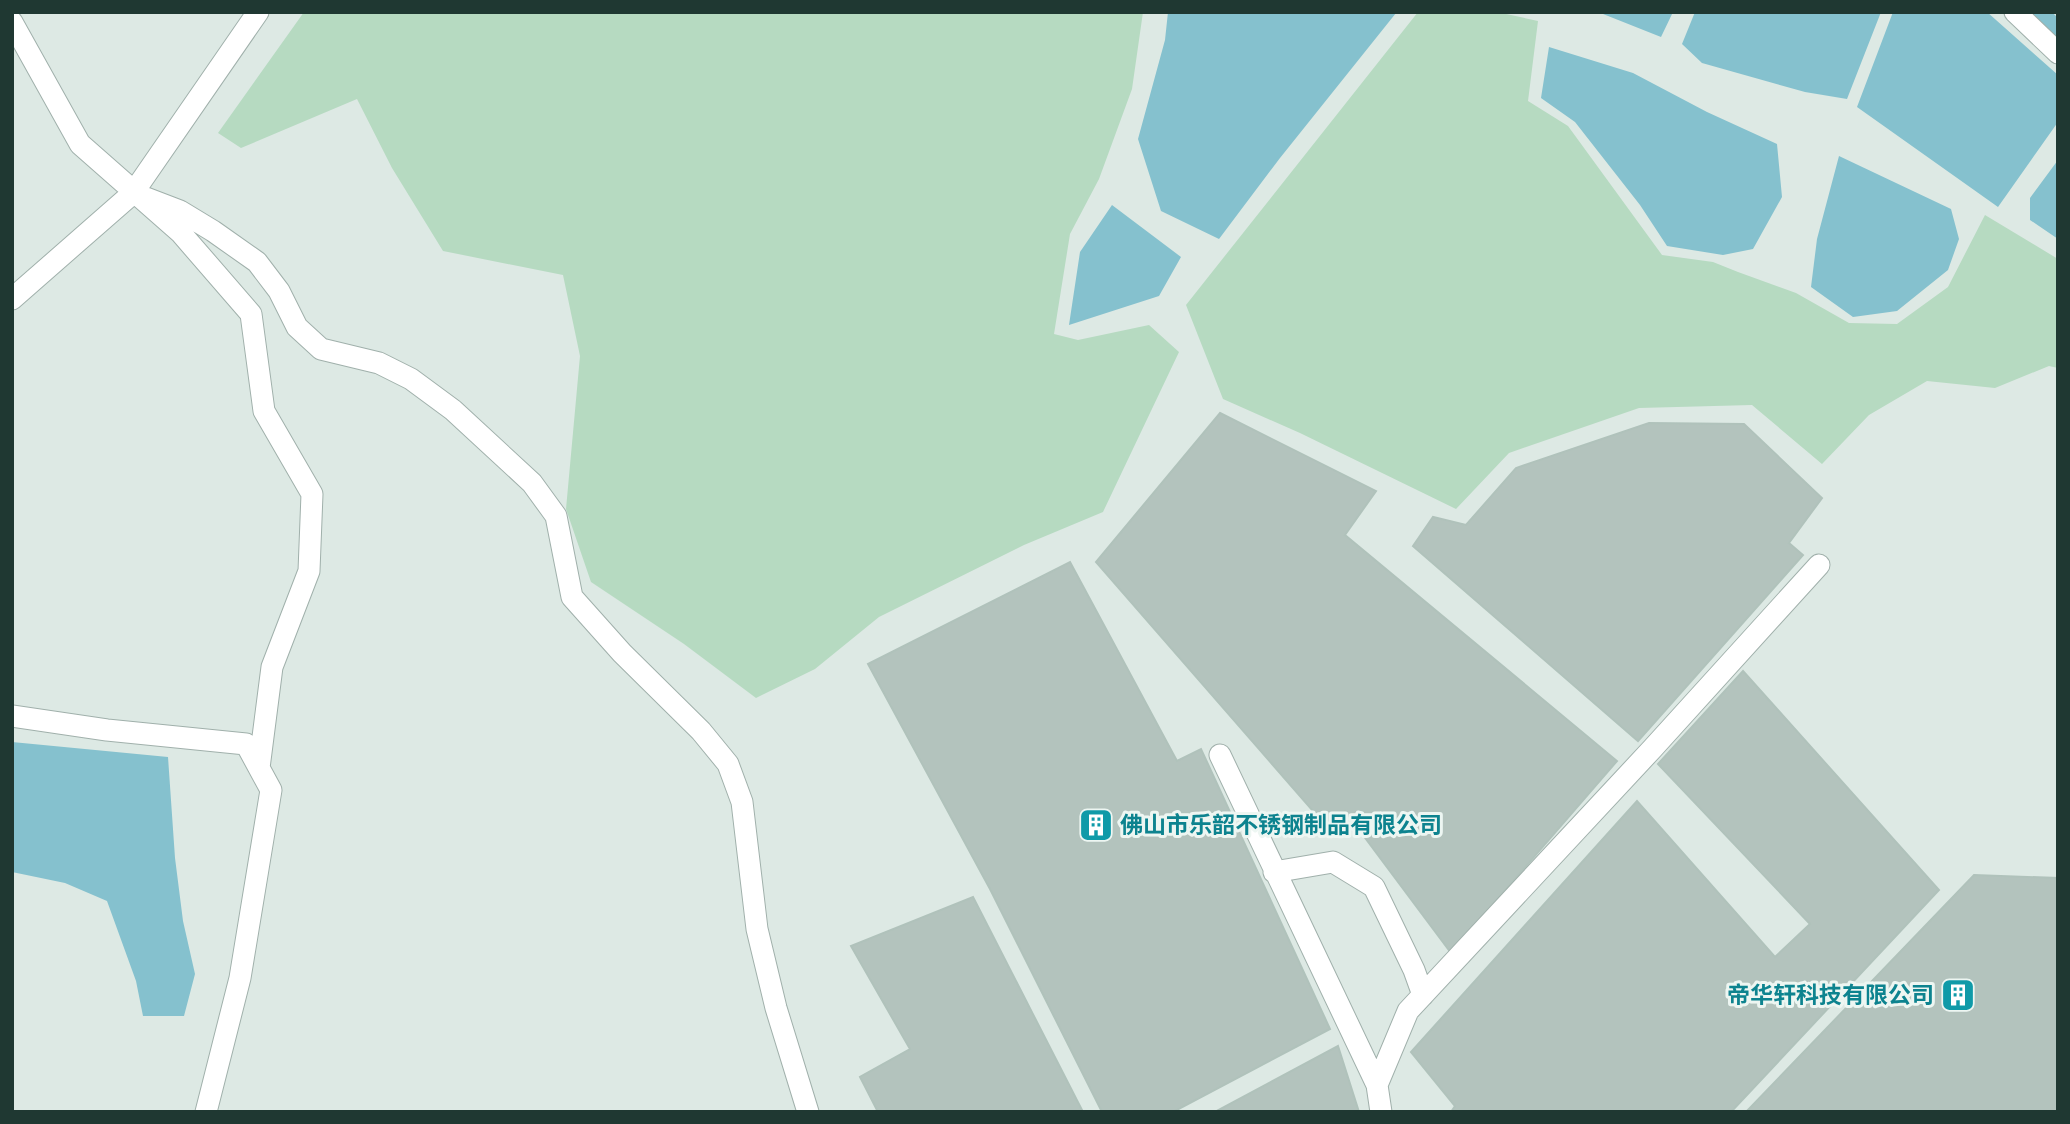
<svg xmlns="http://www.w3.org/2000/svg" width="2070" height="1124" font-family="'Space Grotesk','Noto Sans SC',sans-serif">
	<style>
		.green { fill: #b6dac1 }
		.water { fill: #85c1ce }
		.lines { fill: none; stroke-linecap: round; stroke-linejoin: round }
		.canal { stroke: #85c1ce; stroke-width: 18 }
		.building { fill: #b3c3bd; stroke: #b0c2bb; stroke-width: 2 }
		.minor-casing { stroke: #a0b0ab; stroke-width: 23 }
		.minor { stroke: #fff; stroke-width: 21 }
		.labels { text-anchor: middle; stroke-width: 6; stroke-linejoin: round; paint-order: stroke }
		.culture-label { font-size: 23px; font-weight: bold; fill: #0d838f; stroke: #edf6f2; text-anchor: start }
	</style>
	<rect width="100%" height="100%" fill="#dde9e4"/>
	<!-- green -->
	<path class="green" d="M304,12H1143L1132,89L1099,179L1070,234L1054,334L1078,340L1149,325L1179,352L1103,512L1024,545L879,617L815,669L756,698L684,644L591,582L566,509L580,356L563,275L443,251L392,168L357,99L241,148L218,133Z
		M1418,12H1497L1538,21L1528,101L1568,126L1662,255L1713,262L1738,272L1796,293L1849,323L1897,324L1948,287L1985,215L2058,259V368L2049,366L1995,388L1927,381L1869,415L1822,464L1752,405L1639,408L1509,453L1456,509L1300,433L1223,399L1186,305Z"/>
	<!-- water -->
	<path class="water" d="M1168,12L1396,13L1280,158L1219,239L1161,211L1138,139L1165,40Z
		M1598,12H1673L1661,37Z
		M1695,12H1881L1847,99L1805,92L1702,63L1682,44Z
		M1893,12H1987L2058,75V122L1998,207L1857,107Z
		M1549,47L1633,73L1707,112L1777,144L1782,197L1753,249L1723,255L1667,246L1640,205L1575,122L1541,98Z
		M1839,156L1951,209L1959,239L1948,270L1897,311L1853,317L1811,287L1817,239Z
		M2058,160V239L2030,220V198Z
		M1112,205L1181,257L1159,296L1069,325L1080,252Z
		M12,742L168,757L175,858L183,921L195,974L184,1016H143L136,981L107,901L65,883L12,872Z"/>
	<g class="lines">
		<!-- canal -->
		<path class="canal" d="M2038,12L2058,30"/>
	</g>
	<!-- building -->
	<path class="building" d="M1220,413L1376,491L1345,535L1617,761L1451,953L1345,811L1327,827L1096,562Z
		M1649,423L1744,424L1822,498L1789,543L1803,555L1638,741L1413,546L1433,517L1466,525L1516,468Z
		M1070,562L1177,761L1201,749L1330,1029L1173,1112H1102L990,889L868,664Z
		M1743,671L1939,890L1731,1112H1451L1455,1106L1411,1052L1637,801L1775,957L1810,924L1658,764Z
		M1974,875L2058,878V1112H1746Z
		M973,897L1083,1112H878L860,1077L910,1049L851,946Z
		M1338,1046L1359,1112H1215Z"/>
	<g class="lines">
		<!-- minor casing -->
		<g class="minor-casing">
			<path id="minor" d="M2015,12L2058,53
				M12,22L80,144L180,232L251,314L264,411L312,494L309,571L272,667L259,768
				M133,193L180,211L213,231L257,262L279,291L297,327L321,349L379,363L411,379L453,410L532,483L556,516L572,597L622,653L701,731L728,764L742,802L757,929L776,1008L808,1112
				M12,299L133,193L258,12
				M12,716L107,730L246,744L271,790L240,978L206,1112
				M1220,755L1377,1085
				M1274,872L1333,862L1374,887L1414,970L1423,995
				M1381,1112L1377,1085L1408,1011L1653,748L1819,565"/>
		</g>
		<!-- minor -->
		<use href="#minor" class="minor"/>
	</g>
	<!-- icons -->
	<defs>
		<g id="building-square" transform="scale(1.75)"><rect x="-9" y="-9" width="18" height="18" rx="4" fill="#0f9aa8" stroke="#edf6f2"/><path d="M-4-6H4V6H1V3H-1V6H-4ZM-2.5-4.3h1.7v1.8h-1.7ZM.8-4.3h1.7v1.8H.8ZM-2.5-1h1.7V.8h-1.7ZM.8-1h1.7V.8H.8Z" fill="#fff"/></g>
	</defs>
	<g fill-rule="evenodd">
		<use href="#building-square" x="1096" y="825"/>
		<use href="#building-square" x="1958" y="995"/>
	</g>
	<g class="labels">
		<!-- culture labels -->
		<g class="culture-label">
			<text x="1120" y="833">佛山市乐韶不锈钢制品有限公司</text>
			<text x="1934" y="1003" text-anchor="end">帝华轩科技有限公司</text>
		</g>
	</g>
	<!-- border -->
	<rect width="2070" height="1124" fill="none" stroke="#1f3832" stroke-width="28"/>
</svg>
